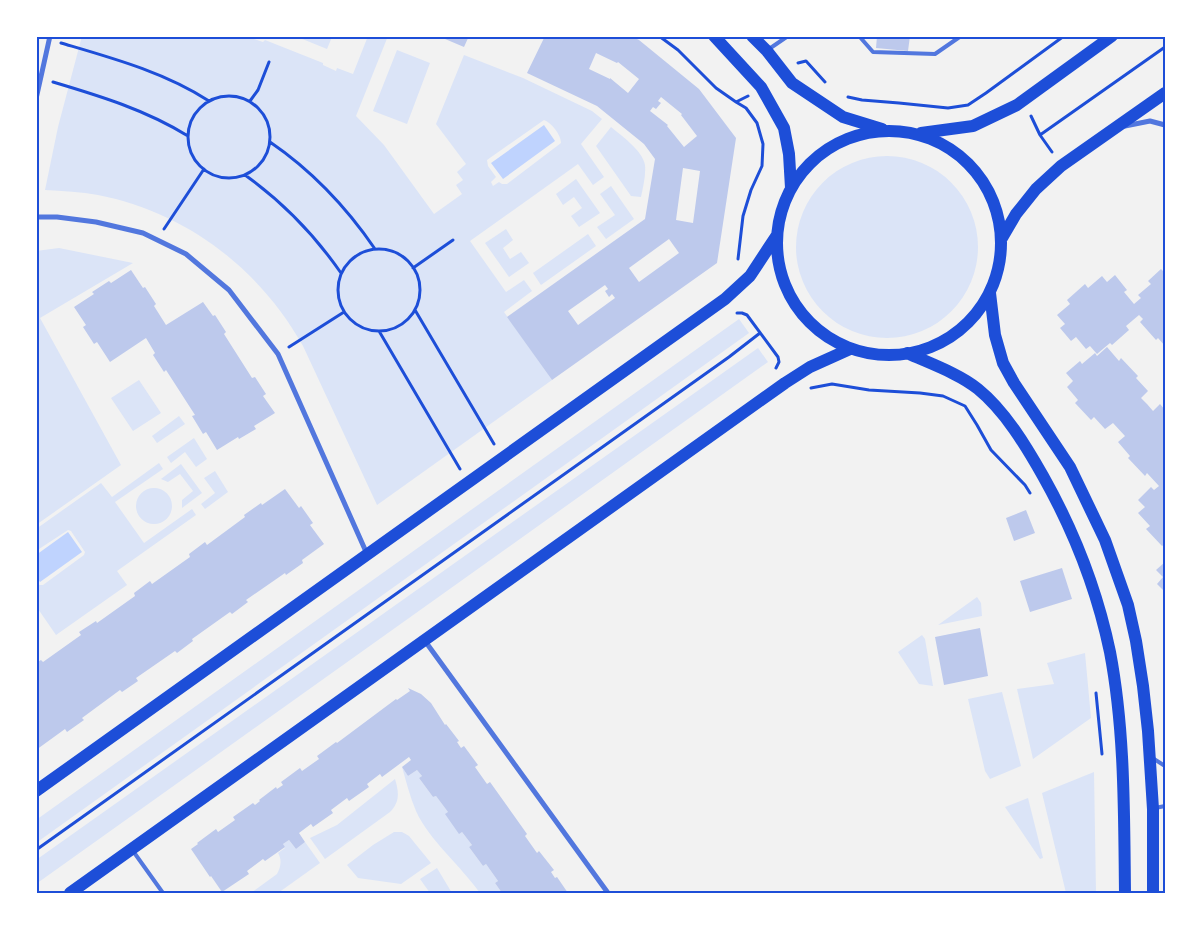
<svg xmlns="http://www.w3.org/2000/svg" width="1201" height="929" font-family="'Nunito Sans',sans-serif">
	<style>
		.green { fill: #dbe4f7; fill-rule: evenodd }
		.water { fill: #bfd3fe }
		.building { fill: #bdc9ec; fill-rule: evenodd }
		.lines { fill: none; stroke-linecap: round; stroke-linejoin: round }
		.path { stroke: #1d4ed8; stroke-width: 3 }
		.service { stroke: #5277de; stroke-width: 4 }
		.minor { stroke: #5277de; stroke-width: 5 }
		.primary { stroke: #1d4ed8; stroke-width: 12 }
		.neatline { fill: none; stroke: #1d4ed8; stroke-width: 2 }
	</style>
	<rect width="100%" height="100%" fill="#f2f2f2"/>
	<!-- green -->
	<path class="green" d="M82,36H251V38L263,42L265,40L323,63V65L336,71L337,68L353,74L368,36H388L356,116L384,145L434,214L462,194L456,185L463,180L457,172L466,164L436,124L464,55L523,78L592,111L602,119L581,144L604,177L593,185L578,164L470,241L506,292L524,280L532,291L504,312L552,380L377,505L303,346C260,269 186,212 98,195C81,192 63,191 45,190L58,127ZM544,120C552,123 561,135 561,143L507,184H502L499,182L493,186L491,182L496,177L488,166L487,160Z
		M295,36H331L332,37L327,49Z
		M397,50L430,63L407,124L373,111Z
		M611,127C622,136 643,151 645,165C646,176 643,187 641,197L631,196L596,146Z
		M796 247a91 91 0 1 1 182 0a91 91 0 1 1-182 0Z
		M576,179L600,213L579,227L571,216L582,208L574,197L563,205L556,194Z
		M611,186L634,219L606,239L597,227L615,215L600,194Z
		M506,229L513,240L503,248L510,259L521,252L529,263L509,277L485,243Z
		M588,234L596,246L541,285L533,273Z
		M59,248L133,263L40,318L121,465L36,525V251Z
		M739,319L749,333L36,843V820Z
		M758,348L768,362L36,884V860Z
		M139,380L161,413L133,431L111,398Z
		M179,416L185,424L157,443L152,436Z
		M194,438L207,459L196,467L185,452L171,463L167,457Z
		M159,463L163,469L115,502L144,543L192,509L196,515L117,571L127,585L56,635L36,606V583L39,585H43L84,555L85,552L71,531L68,530L36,551V529L101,483L112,497Z
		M181,464L202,493L182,508V500L193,491L180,474L168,482L161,479Z
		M215,471L228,492L205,509L201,504L215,493L204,478Z
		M136 506a18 18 0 1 1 36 0a18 18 0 1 1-36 0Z
		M977,597L981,603L982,616L938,625Z
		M922,635L925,639L933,686L919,684L898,652Z
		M1085,653L1091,718L1033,759L1017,689L1054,684L1047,663Z
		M1002,692L1021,766L990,779L985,771L968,699Z
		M402,767L408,776L417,770L422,776L419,778L433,797L436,796L448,812L459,833L462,832L472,845L469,847L483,866L486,864L498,881L495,883L502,893H480C461,866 429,840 416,811C410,797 406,781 402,767Z
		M1094,772L1096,893H1066L1042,793Z
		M395,779C399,792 400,802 390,812L325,859L310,838L337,825Z
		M1028,798L1043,858L1040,859L1005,807Z
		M394,832H402L409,836L431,863L401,884L358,878L347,865L373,845Z
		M289,840L296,849L305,842L320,863L278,893H251L277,874C281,867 282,859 278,853L285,848L283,844Z
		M437,868L452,893H430L420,879Z"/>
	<!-- water -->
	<path class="water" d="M544,125L555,141L503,179L491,163Z
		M68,532L82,552L40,582L36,577V555Z"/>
	<!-- building -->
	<path class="building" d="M438,36H469L464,47Z
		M545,36H631L639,40L699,89L736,138L717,263L552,380L507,317L645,219L655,159L644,144L597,106L527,73ZM596,53L617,63L618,62L639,79L628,93L610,78V79L589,69ZM661,97L682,114L681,115L697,136L684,147L667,126L668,125L650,111L653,107L656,109L661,103L658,101ZM683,168L700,171L693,223L676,220ZM669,239L679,253L639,282L629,268ZM605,285L608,289L605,291L609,297L612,294L615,298L578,325L568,311Z
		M877,36H910L908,51L876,48Z
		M1161,269L1165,273V346L1158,338L1156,340L1140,322L1143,319L1139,315L1126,326L1129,330L1112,345L1110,343L1097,354L1090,346L1086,349L1076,337L1071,341L1060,328L1065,324L1057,315L1070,304L1067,300L1085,284L1088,288L1102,276L1107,282L1115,275L1127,290L1124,292L1134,304L1141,298L1138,295L1151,284L1148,281Z
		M131,270L143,288L145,287L156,304L154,306L166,325L203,302L213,316L215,315L226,332L224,334L252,378L255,377L266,394L263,396L275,413L254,426L256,429L239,439L238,437L217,450L206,432L203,434L192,416L195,415L166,370L164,372L153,355L155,353L146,338L110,362L97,342L94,344L83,327L86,325L74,307L94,294L92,292L109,281L111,283Z
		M1107,347L1119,361L1121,358L1138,376L1136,378L1148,391L1141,398L1147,404L1153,411L1160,404L1165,410V544L1162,546L1146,529L1150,526L1138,513L1145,507L1138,500L1151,487L1154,490L1159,486L1147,473L1145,476L1128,458L1130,456L1118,442L1125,436L1113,423L1105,429L1094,417L1091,420L1075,403L1078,400L1067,387L1073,381L1066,373L1080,361L1082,364L1095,353L1097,356Z
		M285,489L299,508L301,506L313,523L310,525L324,544L302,560L303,563L286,575L285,573L246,600L248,602L232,614L230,612L192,639L193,641L177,653L175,651L136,678L138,681L122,692L120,690L82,718L84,720L67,732L65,729L36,750V663L41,660L43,662L81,635L79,632L96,621L97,623L135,596L134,593L150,581L152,584L190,557L189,554L205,542L207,545L245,517L244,515L261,503L262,505Z
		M1026,510L1035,533L1014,541L1006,518Z
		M1165,562V592L1157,584L1163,577L1156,570Z
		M1062,568L1072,599L1030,612L1020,581Z
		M980,628L988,676L944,685L935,637Z
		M408,688L421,694L431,703L445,725L446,724L459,741L457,742L461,748L464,746L478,765L475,767L487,784L490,782L527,834L525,836L537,853L539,851L554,870L551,872L555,878L557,877L568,893H502L495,883L498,881L486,864L483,866L469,847L472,845L462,832L459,834L445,814L448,812L436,796L433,797L419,778L422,776L417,770L408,776L402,767L411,760L409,757L382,777L380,774L367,784L369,787L349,801L347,798L331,810L333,813L313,827L311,824L299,833L305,842L296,849L289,840L283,844L285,847L265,861L263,859L247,871L249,874L222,892L211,876L210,877L191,849L198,844L197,843L216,829L218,832L235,820L233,817L253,803L255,805L260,801L259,800L276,787L277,789L283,785L281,782L300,768L302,771L319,759L317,756L336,742L337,743L396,699L397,700L410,691Z"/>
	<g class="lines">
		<!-- path -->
		<path class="path" d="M659,36L678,50L716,88L736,102L748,96
			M61,43C112,58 164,72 209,101
			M798,63L806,61L825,82
			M53,82C100,96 146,110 188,136
			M188 137a41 41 0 1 1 82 0a41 41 0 1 1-82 0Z
			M848,97L862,100L899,103L948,108L968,105L986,93L1064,36
			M250,101L258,90L269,62
			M736,102L746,108L757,123L763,144L762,166L751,190L743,216L738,259
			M1031,116L1040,135L1052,152
			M1040,135L1165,47
			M270,142C311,170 347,208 375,249
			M245,175C284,203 314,234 341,273
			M164,229L204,169
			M338 290a41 41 0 1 1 82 0a41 41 0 1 1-82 0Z
			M413,268L453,240
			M415,310L494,444
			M737,313H742L747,315L778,357L779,362L776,368
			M379,331L460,469
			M289,347L344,312
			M811,388L832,384L869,390L920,393L943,396L965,406L977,425L991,450L1025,485L1030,493
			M1096,693L1102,754
			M36,850L729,357L760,333"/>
		<!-- service -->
		<path class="service" d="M859,36L873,52L935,54L961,36
			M769,49L788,36
			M1154,759L1165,766
			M1155,808L1165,806
			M133,851L163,893"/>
		<!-- minor -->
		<path class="minor" d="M36,99L50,36
			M1125,126L1150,121L1165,125
			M36,217H57L96,222L143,233L186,254L229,290L278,354L367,554
			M425,641L608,893"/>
		<!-- primary -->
		<path class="primary" d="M714,36L761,87L784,128L789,154L791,188
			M752,36L767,51L792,83L843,117L882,129
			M777 243a112 112 0 1 1 224 0a112 112 0 1 1-224 0Z
			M921,133L973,126L1017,105L1112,36
			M1002,238L1016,214L1036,189L1061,166L1165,93
			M990,293L995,335L1003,363L1014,383L1070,467L1105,540L1128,605L1136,641L1143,686L1148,731L1153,809V893
			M907,353C929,363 960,374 978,389C1005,411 1026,446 1043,476C1074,531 1097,590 1110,652C1125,731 1124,813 1125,893
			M36,791L725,299L750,276L777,235
			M70,893L785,383L810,367L850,349"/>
	</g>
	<!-- border -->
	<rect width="1201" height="929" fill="none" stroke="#ffffff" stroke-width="75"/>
	<rect x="38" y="38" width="1126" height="854" class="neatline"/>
</svg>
